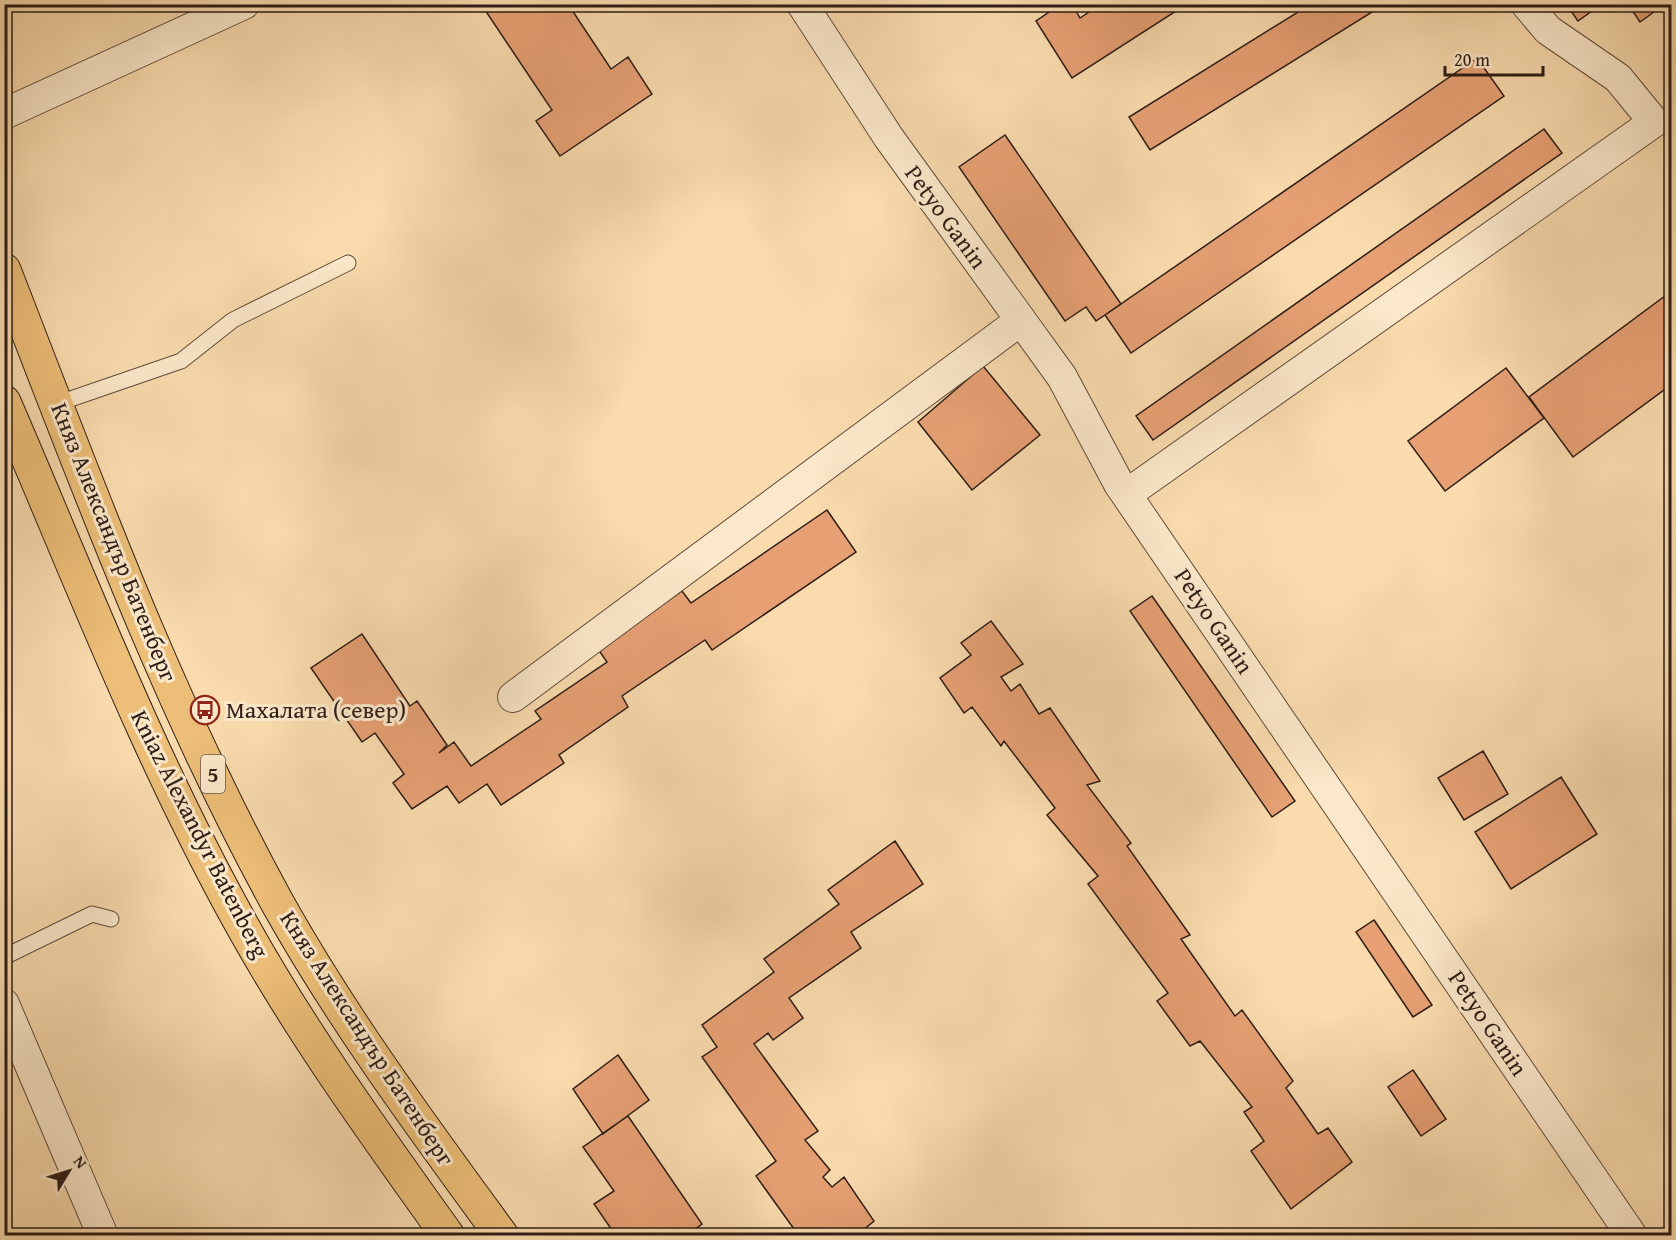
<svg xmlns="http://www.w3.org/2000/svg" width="1676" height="1240" font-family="'Gentium Book Plus',serif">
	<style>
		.building { fill: #e6a074; stroke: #2d1d16; stroke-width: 1.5 }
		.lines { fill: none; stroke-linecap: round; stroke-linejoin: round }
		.service-casing { stroke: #604c3c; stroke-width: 17 }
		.minor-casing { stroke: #604c3c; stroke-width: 32 }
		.primary-casing { stroke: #2d1d16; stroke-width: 35 }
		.service { stroke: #fbe8ca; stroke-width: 15 }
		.minor { stroke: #fbe8ca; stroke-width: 30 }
		.primary { stroke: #ecbe77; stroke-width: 33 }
		.labels { text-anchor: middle; stroke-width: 6; stroke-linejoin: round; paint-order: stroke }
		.shield { fill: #fbe8ca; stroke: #6b5a4c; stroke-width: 1.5 }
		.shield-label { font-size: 22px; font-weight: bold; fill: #2d1d16 }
		.street-label { font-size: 24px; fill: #2d1d16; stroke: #fbe8ca }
		.poi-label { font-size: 24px; fill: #2d1d16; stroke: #fbe8ca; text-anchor: start }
	</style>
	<rect width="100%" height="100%" fill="#f9dbae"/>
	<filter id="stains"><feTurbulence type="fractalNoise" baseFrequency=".00333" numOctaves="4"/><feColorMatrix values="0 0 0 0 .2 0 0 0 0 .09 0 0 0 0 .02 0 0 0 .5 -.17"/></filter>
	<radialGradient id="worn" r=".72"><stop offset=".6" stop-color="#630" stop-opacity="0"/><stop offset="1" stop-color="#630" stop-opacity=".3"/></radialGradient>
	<!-- building -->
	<path class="building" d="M481,4H568L611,69L628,57L652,94L560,156L536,121L552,110Z
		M1061,4H1072L1080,18L1101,4H1187L1072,78L1036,21Z
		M1311,4H1385L1150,150L1129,117Z
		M1566,4H1593L1596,8L1578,21Z
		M1628,4H1665L1640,22Z
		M1477,58L1504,96L1131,353L1105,315Z
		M1544,129L1562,153L1153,440L1136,416Z
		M1005,135L1121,304L1096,321L1086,307L1065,321L959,167Z
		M1669,293L1672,296V384L1573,457L1529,397Z
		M983,366L1040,435L972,490L918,422Z
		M1506,368L1544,418L1445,491L1408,441Z
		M827,510L856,552L712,650L705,640L622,696L628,707L559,755L564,763L501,805L487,784L459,803L447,786L412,809L393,783L404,774L375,733L362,742L311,668L362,634L410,706L417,701L447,745L439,753L454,742L471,766L541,719L535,711L607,662L598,649L682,591L691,603Z
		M1152,596L1295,801L1272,817L1130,611Z
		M991,621L1023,664L1001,677L1011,691L1020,684L1039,714L1050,708L1100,781L1087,785L1131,843L1127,846L1190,935L1181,939L1235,1016L1242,1010L1293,1081L1286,1088L1318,1134L1328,1128L1352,1162L1291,1209L1251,1151L1264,1141L1244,1112L1252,1107L1200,1041L1190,1046L1157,1001L1168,993L1088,884L1098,876L1047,815L1055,808L1004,741L1001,746L972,707L964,713L940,678L971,655L961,643Z
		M1483,751L1508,794L1464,820L1438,778Z
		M1561,777L1597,834L1511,889L1475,832Z
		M895,841L923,884L851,932L861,948L789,998L803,1018L773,1040L768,1033L754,1044L818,1131L805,1140L830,1170L823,1177L832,1187L844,1177L874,1221L856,1236H841L837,1229L828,1236H799L756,1176L776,1161L702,1057L717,1047L702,1025L774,972L764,959L839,904L828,890Z
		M1374,920L1432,1005L1413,1017L1356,932Z
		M618,1055L649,1100L603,1134L573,1089Z
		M1413,1070L1446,1119L1421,1136L1388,1087Z
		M628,1116L702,1224L686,1236H616L594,1204L614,1191L583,1147Z"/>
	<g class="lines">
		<!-- service casing -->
		<g class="service-casing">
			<path id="service" d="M56,404L181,361L233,320L348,263
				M4,957L92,914L111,919"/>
		</g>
		<!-- minor casing -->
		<g class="minor-casing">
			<path id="minor" d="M802,4L889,138L1062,377L1119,484L1632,1236
				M4,114L244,4
				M1127,494L1654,122L1618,78L1548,30L1526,4
				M513,697L1021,320
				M4,1004L103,1236"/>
		</g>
		<!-- primary casing -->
		<g class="primary-casing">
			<path id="primary" d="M4,270C87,484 167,702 278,904C343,1020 423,1128 502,1236
				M4,402C80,578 149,759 243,927C303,1035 376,1135 448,1236"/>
		</g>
		<!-- service -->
		<use href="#service" class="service"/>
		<!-- minor -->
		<use href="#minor" class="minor"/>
		<!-- primary -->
		<use href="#primary" class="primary"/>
	</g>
	<!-- icons -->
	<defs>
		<g id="bus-ring" transform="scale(1.5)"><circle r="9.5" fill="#fbe8ca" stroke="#8f2418" stroke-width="1.5"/><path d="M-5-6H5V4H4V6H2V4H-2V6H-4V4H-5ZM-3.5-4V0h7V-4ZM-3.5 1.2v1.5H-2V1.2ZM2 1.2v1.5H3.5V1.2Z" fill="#8f2418"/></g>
	</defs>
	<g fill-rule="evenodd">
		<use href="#bus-ring" x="205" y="710"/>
	</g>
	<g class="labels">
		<!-- shield labels -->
		<rect class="shield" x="201" y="755" width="24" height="38" rx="4.5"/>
		<g class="shield-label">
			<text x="213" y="782">5</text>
		</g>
		<!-- street labels -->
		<g class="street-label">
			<text transform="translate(946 217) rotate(54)" y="8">Petyo Ganin</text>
			<text transform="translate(114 542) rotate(68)" y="8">Княз Александър Батенберг</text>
			<text transform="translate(1214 621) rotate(56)" y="8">Petyo Ganin</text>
			<text transform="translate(200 834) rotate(63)" y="8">Kniaz Alexandyr Batenberg</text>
			<text transform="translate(1488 1023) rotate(56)" y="8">Petyo Ganin</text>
			<text transform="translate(367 1038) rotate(57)" y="8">Княз Александър Батенберг</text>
		</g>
		<!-- poi labels -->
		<g class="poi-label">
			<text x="226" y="718">Махалата (север)</text>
		</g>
	</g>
	<!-- margin -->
	<rect width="1676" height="1240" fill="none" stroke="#f9dbae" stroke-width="24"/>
	<rect x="6" y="6" width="1664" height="1228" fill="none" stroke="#2d1d16" stroke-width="3"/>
	<rect x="12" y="12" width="1652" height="1216" fill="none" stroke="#2d1d16" stroke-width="1.5"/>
	<!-- north arrow -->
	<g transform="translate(69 1171) rotate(52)" stroke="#fbe8ca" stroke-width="4.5" paint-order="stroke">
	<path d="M0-4.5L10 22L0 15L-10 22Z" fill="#2d1d16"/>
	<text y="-9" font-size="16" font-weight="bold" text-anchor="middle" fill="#2d1d16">N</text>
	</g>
	<!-- scale -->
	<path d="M1445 66v9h98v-9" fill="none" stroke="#2d1d16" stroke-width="3"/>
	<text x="1454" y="66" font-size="18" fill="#2d1d16" stroke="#fbe8ca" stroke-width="4.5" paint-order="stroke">20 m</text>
	<rect width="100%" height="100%" filter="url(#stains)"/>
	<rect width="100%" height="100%" fill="url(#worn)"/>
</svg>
